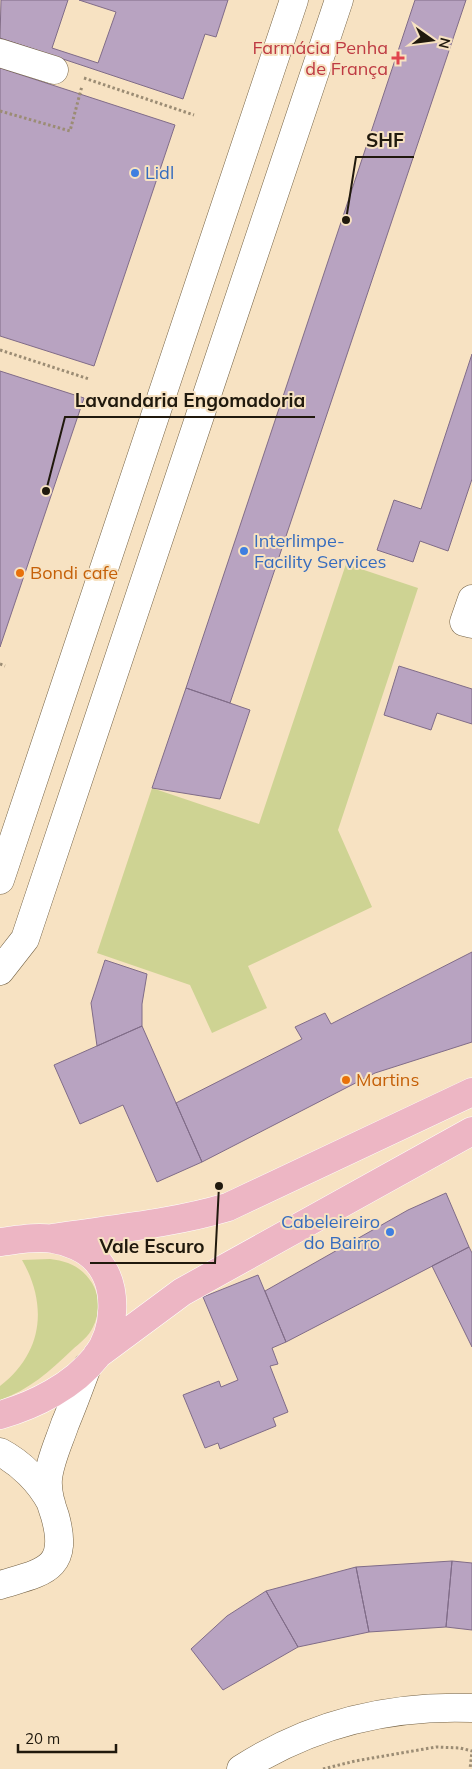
<svg xmlns="http://www.w3.org/2000/svg" width="472" height="1769" font-family="Mulish,sans-serif">
	<style>
		.green { fill: #ced393 }
		.building { fill: #b8a3c1; stroke: #806c88 }
		.lines { fill: none; stroke-linecap: round; stroke-linejoin: round }
		.minor-casing { stroke: #736144; stroke-width: 29 }
		.major-casing { stroke: #fff; stroke-width: 29 }
		.path { stroke: #9b8c74; stroke-width: 3; stroke-dasharray: 2.5 2.5; stroke-linecap: butt }
		.minor { stroke: #fff; stroke-width: 28 }
		.major { stroke: #edb6c4; stroke-width: 28 }
		.health-dot { fill: #e0444e; stroke: #f7e2c2; stroke-width: 2 }
		.shop-dot { fill: #3f7fe0; stroke: #f7e2c2; stroke-width: 2 }
		.food-dot { fill: #e8710a; stroke: #f7e2c2; stroke-width: 2 }
		.labels { text-anchor: middle; stroke-width: 4; stroke-linejoin: round; paint-order: stroke }
		.health-label { font-size: 18px; fill: #be3a42; stroke: #f7e2c2; text-anchor: end }
		.shop-label { font-size: 18px; fill: #366cbe; stroke: #f7e2c2; text-anchor: start }
		.food-label { font-size: 18px; fill: #c56008; stroke: #f7e2c2; text-anchor: start }
		.leader { fill: none; stroke: #20190d; stroke-width: 2 }
		.callout-dot { fill: #20190d; stroke: #f7e2c2; stroke-width: 2 }
		.callout-label { font-size: 19px; text-anchor: middle; font-weight: bold; fill: #20190d; stroke: #f7e2c2; stroke-width: 4; stroke-linejoin: round; paint-order: stroke }
	</style>
	<rect width="100%" height="100%" fill="#f7e2c2"/>
	<!-- green -->
	<path class="green" d="M346,564L418,588L338,830L372,907L248,966L267,1008L212,1033L190,985L97,953L152,788L259,824Z
		M50,1259C68,1261 82,1267 92,1283C100,1296 100,1313 93,1327C89,1336 80,1343 72,1350C50,1371 29,1390 0,1400V1386C43,1353 48,1305 22,1260Z"/>
	<!-- building -->
	<path class="building" d="M1,0H68L52,48L98,63L116,12L79,0H228L216,37L205,34L183,99L0,38Z
		M415,0H466L230,703L186,688Z
		M0,68L175,125L94,366L0,336Z
		M472,354V479L448,551L420,541L413,562L377,550L394,500L421,509Z
		M0,371L84,398L0,647Z
		M399,666L472,689V724L437,713L431,730L384,715Z
		M186,688L250,710L220,799L152,788Z
		M472,952V1042L375,1073L202,1162L176,1103L302,1039L295,1027L325,1013L331,1024Z
		M105,960L147,974L142,1004V1026L97,1046L91,1003Z
		M142,1026L202,1162L157,1182L123,1105L80,1124L54,1065Z
		M446,1193L469,1247L286,1342L265,1291L408,1210Z
		M469,1247L472,1253V1347L432,1266Z
		M258,1275L286,1342L272,1348L278,1364L270,1366L288,1412L273,1418L276,1426L220,1449L218,1443L205,1448L183,1395L219,1381L221,1387L238,1380L203,1297Z
		M452,1561L472,1563V1630L446,1627Z
		M452,1561L446,1627L369,1632L356,1567Z
		M356,1567L369,1632L298,1647L266,1591Z
		M266,1591L298,1647L223,1690L191,1649L227,1616Z"/>
	<g class="lines">
		<!-- minor casing -->
		<g class="minor-casing">
			<path id="minor" d="M0,53L54,70
				M472,599L464,622L472,624
				M0,880L294,0
				M0,971L25,939L30,924L339,0
				M0,1452C21,1463 40,1482 51,1503
				M0,1585C43,1572 70,1570 55,1516C51,1505 47,1491 48,1479C50,1460 59,1442 65,1424C73,1405 80,1386 87,1367
				M241,1769C311,1724 390,1705 472,1708"/>
		</g>
		<!-- major casing -->
		<g class="major-casing">
			<path id="major" d="M52,1238C111,1229 171,1224 228,1207L472,1092
				M0,1242C17,1240 36,1236 53,1239C68,1241 87,1249 97,1261C119,1286 116,1331 96,1357C73,1386 35,1405 0,1415
				M97,1355L182,1292L472,1131"/>
		</g>
		<!-- path -->
		<path class="path" d="M84,78L194,115
			M0,111L70,131L82,86
			M0,350L89,379
			M0,664L5,666
			M323,1769L355,1761L436,1747L460,1748L472,1751L470,1769"/>
		<!-- minor -->
		<use href="#minor" class="minor"/>
		<!-- major -->
		<use href="#major" class="major"/>
	</g>
	<!-- markers -->
	<path class="health-dot" d="M395.5 50.5h5v5h5v5h-5v5h-5v-5h-5v-5h5z"/>
	<g class="shop-dot">
		<circle cx="135" cy="173" r="5"/>
		<circle cx="244" cy="551" r="5"/>
		<circle cx="390" cy="1232" r="5"/>
	</g>
	<g class="food-dot">
		<circle cx="20" cy="573" r="5"/>
		<circle cx="346" cy="1080" r="5"/>
	</g>
	<g class="labels">
		<!-- health labels -->
		<g class="health-label">
			<text x="388" y="54">Farmácia Penha<tspan x="388" dy="21">de França</tspan></text>
		</g>
		<!-- shop labels -->
		<g class="shop-label">
			<text x="145" y="179">Lidl</text>
			<text x="254" y="547">Interlimpe-<tspan x="254" dy="21">Facility Services</tspan></text>
			<text x="380" y="1228" text-anchor="end">Cabeleireiro<tspan x="380" dy="21">do Bairro</tspan></text>
		</g>
		<!-- food labels -->
		<g class="food-label">
			<text x="30" y="579">Bondi cafe</text>
			<text x="356" y="1086">Martins</text>
		</g>
	</g>
	<!-- callouts -->
	<path class="leader" d="M346 220L356 157H414M46 491L65 417H315M219 1186L215 1263H90"/>
	<g class="callout-dot">
		<circle cx="346" cy="220" r="5"/>
		<circle cx="46" cy="491" r="5"/>
		<circle cx="219" cy="1186" r="5"/>
	</g>
	<g class="callout-label">
		<text x="385" y="147">SHF</text>
		<text x="190" y="407">Lavandaria Engomadoria</text>
		<text x="152" y="1253">Vale Escuro</text>
	</g>
	<!-- north arrow -->
	<g transform="translate(432 40) rotate(104)" stroke="#f7e2c2" stroke-width="4" paint-order="stroke">
	<path d="M0-4L9 19L0 12L-9 19Z" fill="#20190d"/>
	<text y="-8" font-size="14" font-weight="bold" text-anchor="middle" fill="#20190d">N</text>
	</g>
	<!-- scale -->
	<path d="M18 1744v8h98v-8" fill="none" stroke="#20190d" stroke-width="2.5"/>
	<text x="25" y="1744" font-size="15" fill="#20190d" stroke="#f7e2c2" stroke-width="4" paint-order="stroke">20 m</text>
</svg>
